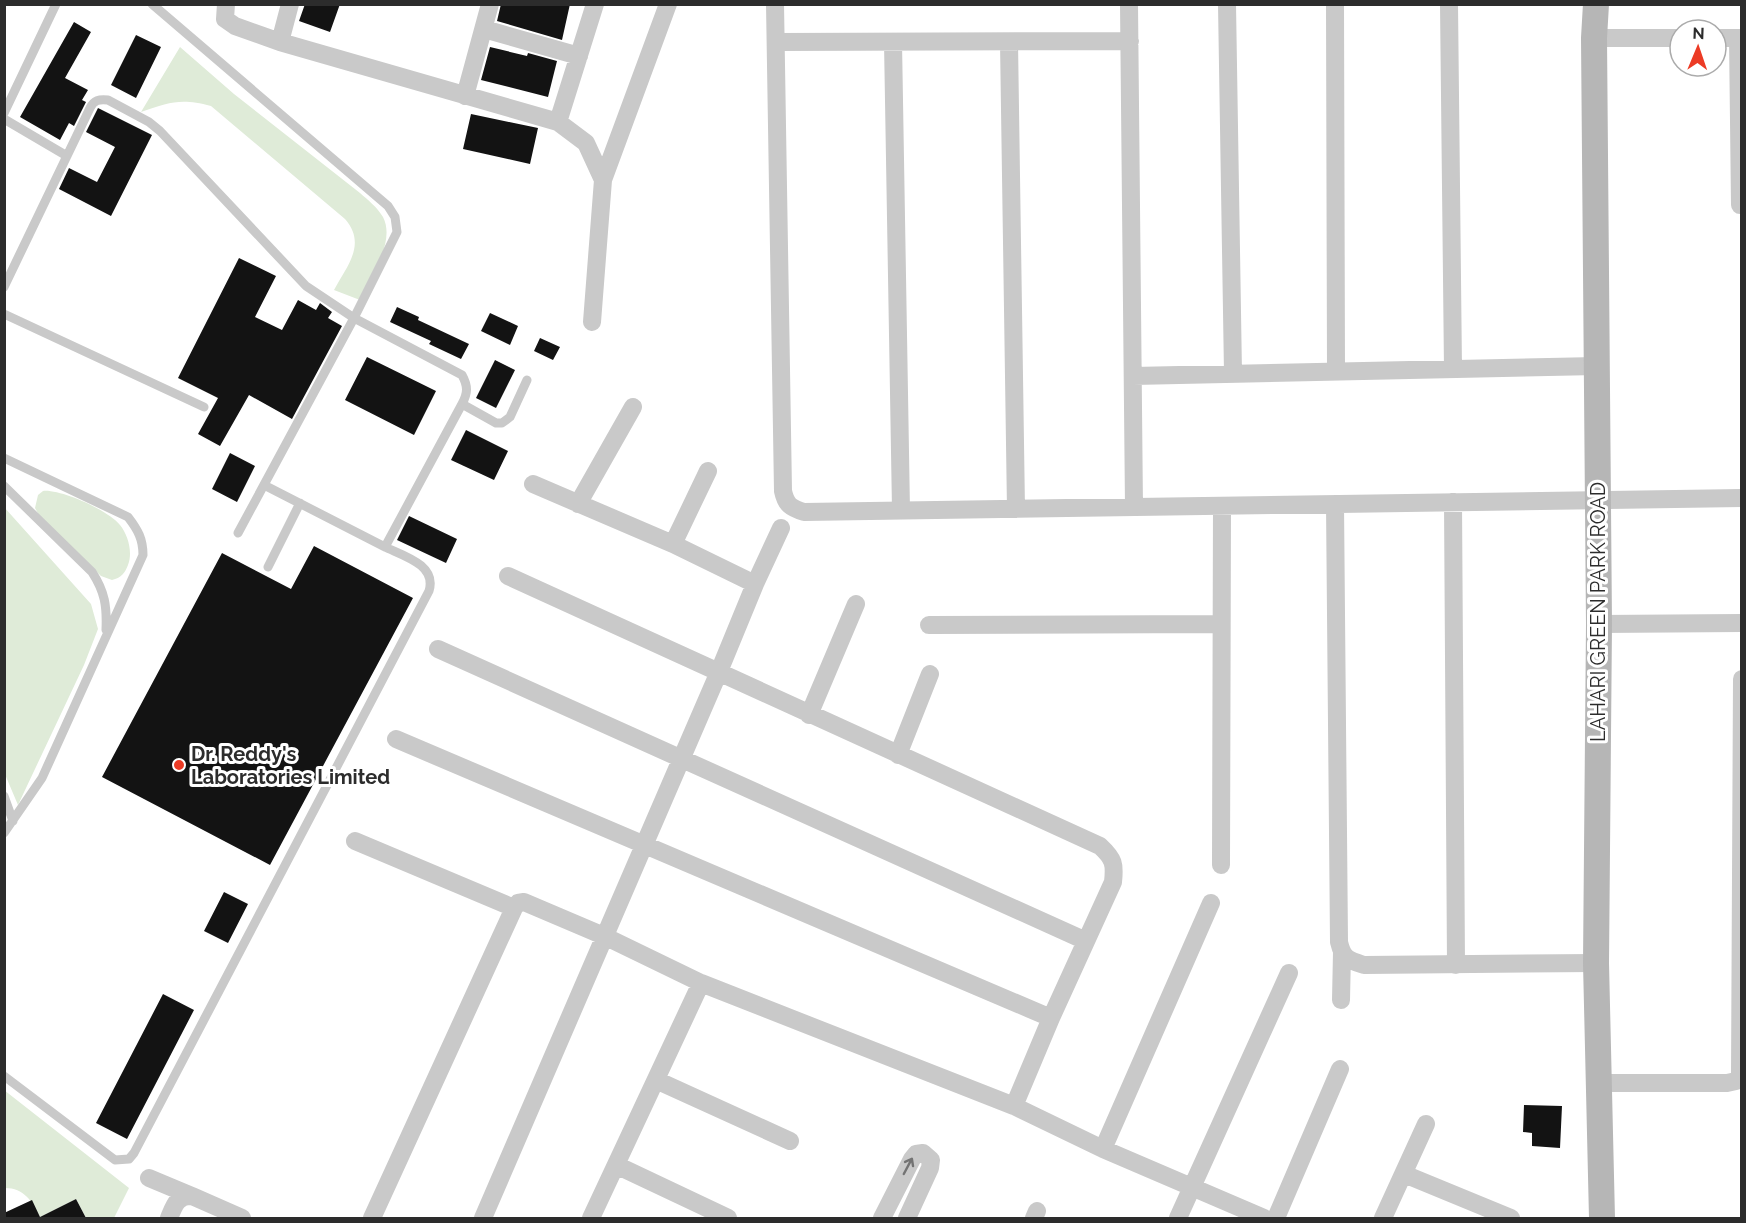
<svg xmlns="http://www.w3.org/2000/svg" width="1746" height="1223" font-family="Raleway,sans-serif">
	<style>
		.green { fill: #dfebd8 }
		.building { fill: #131313 }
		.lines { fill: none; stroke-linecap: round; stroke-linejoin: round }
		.lane { stroke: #c9c9c9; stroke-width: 9 }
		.street { stroke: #c9c9c9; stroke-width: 18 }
		.secondary { stroke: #b6b6b6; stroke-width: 26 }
		.oneway { stroke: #737373 }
		.poi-dot { fill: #ec3b25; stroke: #fff; stroke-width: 2 }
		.labels { text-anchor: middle; stroke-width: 6; stroke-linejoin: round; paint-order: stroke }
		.street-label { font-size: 20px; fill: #2c2c2c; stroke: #fff }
		.poi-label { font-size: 20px; font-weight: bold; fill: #2c2c2c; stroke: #fff; text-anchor: start }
	</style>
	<rect width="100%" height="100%" fill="#fff"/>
	<!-- green -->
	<path class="green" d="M180,47L234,94L360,193C368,200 377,207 383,217C396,242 370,277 360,300L334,290C347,266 367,244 345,219L211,106C181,98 170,102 141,112Z
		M43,491C60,489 108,510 120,525C128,535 133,552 128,565C125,573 121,578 112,580L101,576L40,517L35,508L38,495Z
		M4,507L91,604L98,629L84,665L18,805L4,772Z
		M4,1090L129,1188L114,1218H86L76,1199L40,1217C32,1201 24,1188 5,1188Z"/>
	<!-- building -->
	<path class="building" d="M305,4H340L330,32L299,21Z
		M501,4H570L562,40L497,21Z
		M74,22L91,32L65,78L88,90L82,100L86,102L74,126L69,123L60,140L20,117Z
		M136,35L161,47L136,98L111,85Z
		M490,47L527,56L528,53L557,61L548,97L481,80Z
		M98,108L152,135L111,216L59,189L69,168L97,182L115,147L86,132Z
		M471,114L538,128L530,164L463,149Z
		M239,258L276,276L255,317L282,330L298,300L316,310L320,303L332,312L328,318L342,326L292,419L249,395L220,446L198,434L218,398L178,378Z
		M397,307L419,317L418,320L469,344L461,359L429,344L431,341L390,322Z
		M490,313L518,326L510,345L481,331Z
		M540,338L560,347L553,360L534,351Z
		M367,357L436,391L414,435L345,400Z
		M495,360L515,370L496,408L476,398Z
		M466,430L508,451L494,480L451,460Z
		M230,453L255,466L237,502L212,489Z
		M409,516L457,539L446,563L397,540Z
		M314,546L413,598L270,865L102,777L222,553L291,589Z
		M224,892L248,904L228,943L204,931Z
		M163,994L194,1010L127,1139L96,1123Z
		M1524,1105L1562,1106L1560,1148L1532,1146V1133L1523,1132Z
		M76,1199L86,1218H4V1213L32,1200L40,1217Z"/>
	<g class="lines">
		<!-- lane -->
		<path class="lane" d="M152,4L388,206L395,217L397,232L354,318L238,533
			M4,113L56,4
			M4,119L67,156
			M4,287L90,108C94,100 99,99 108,100L149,122L160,131L306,286L354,318L462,375C468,386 468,393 462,404L385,547L264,485
			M4,314L204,407
			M462,404L496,423H502L510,417L527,380
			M4,458L128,517C138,530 143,539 143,555L42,778L4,833
			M4,486L92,572C105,592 107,606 106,630
			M268,567L300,503
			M4,796L13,821
			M4,1076L115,1160L129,1159L134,1153L429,591C437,565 404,556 385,547"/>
		<!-- street -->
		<path class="street" d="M226,4L225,19L235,26L280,42L558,122L586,143L603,180L592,322
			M775,4L783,491C786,505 791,508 804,512L1742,498
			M1129,4L1134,507
			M1227,4L1233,373
			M1335,4L1336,371
			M1449,4L1453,369
			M484,29L579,56
			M1594,38H1680
			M1716,38H1742
			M1738,38L1740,205
			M280,42L290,4
			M776,42L1130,41
			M893,42L901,510
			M1009,42L1016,509
			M465,96L490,4
			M558,122L595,4
			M603,180L668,4
			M1133,376L1597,366
			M1453,502L1456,965
			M578,504L633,407
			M1335,504L1339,942C1343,959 1348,960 1364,965L1596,963
			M673,544L708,471
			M508,576L1100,846C1114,859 1115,864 1113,882L1051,1018L1014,1106
			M755,584L781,528
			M1599,624L1742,623
			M929,625L1221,624
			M438,649L1086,941
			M809,715L856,604
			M396,739L1051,1018
			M898,755L930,674
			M355,841L514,908
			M1221,865L1222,506
			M1341,1000L1342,952
			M656,1080L790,1141
			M1599,1083H1727L1736,1081L1740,1076L1742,679
			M1103,1149L1211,903
			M616,1165L728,1218
			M1404,1174L1511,1218
			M149,1178L192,1196
			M169,1218C174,1206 177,1195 192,1196L242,1218
			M372,1218L514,908L518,903L524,902L604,936L701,983L1014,1106L1103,1149L1264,1218
			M483,1218L718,674L755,584L673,544L533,484
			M591,1218L701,983
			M882,1218L912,1159L916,1154L923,1153L931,1160L930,1168L907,1218
			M1034,1218L1037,1211
			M1178,1218L1289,973
			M1276,1218L1340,1069
			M1383,1218L1426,1124"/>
		<!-- secondary -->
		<path class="secondary" d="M1596,4L1594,38L1599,624L1596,963L1602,1218"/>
	</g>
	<!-- one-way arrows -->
	<defs><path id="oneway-shaft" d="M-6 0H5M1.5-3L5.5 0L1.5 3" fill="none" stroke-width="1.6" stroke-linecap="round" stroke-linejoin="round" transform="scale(1.5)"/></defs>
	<use class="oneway" href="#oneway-shaft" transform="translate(908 1166) rotate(-62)"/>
	<!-- markers -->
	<circle class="poi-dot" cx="179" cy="765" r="6"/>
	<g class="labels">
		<!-- street labels -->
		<g class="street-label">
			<text transform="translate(1598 612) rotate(-90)" y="7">LAHARI GREEN PARK ROAD</text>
		</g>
		<!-- poi labels -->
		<g class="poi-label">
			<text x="191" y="761">Dr. Reddy's<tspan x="191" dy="23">Laboratories Limited</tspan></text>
		</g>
	</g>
	<!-- border -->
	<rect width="1746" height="1223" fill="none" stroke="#2c2c2c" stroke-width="12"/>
	<!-- north arrow -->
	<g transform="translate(1698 48) rotate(2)"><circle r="28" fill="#ffffff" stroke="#ababab" stroke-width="1.5"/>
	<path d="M0-4.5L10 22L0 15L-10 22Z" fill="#ec3b25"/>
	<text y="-9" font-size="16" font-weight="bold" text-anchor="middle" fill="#2c2c2c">N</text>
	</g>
</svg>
